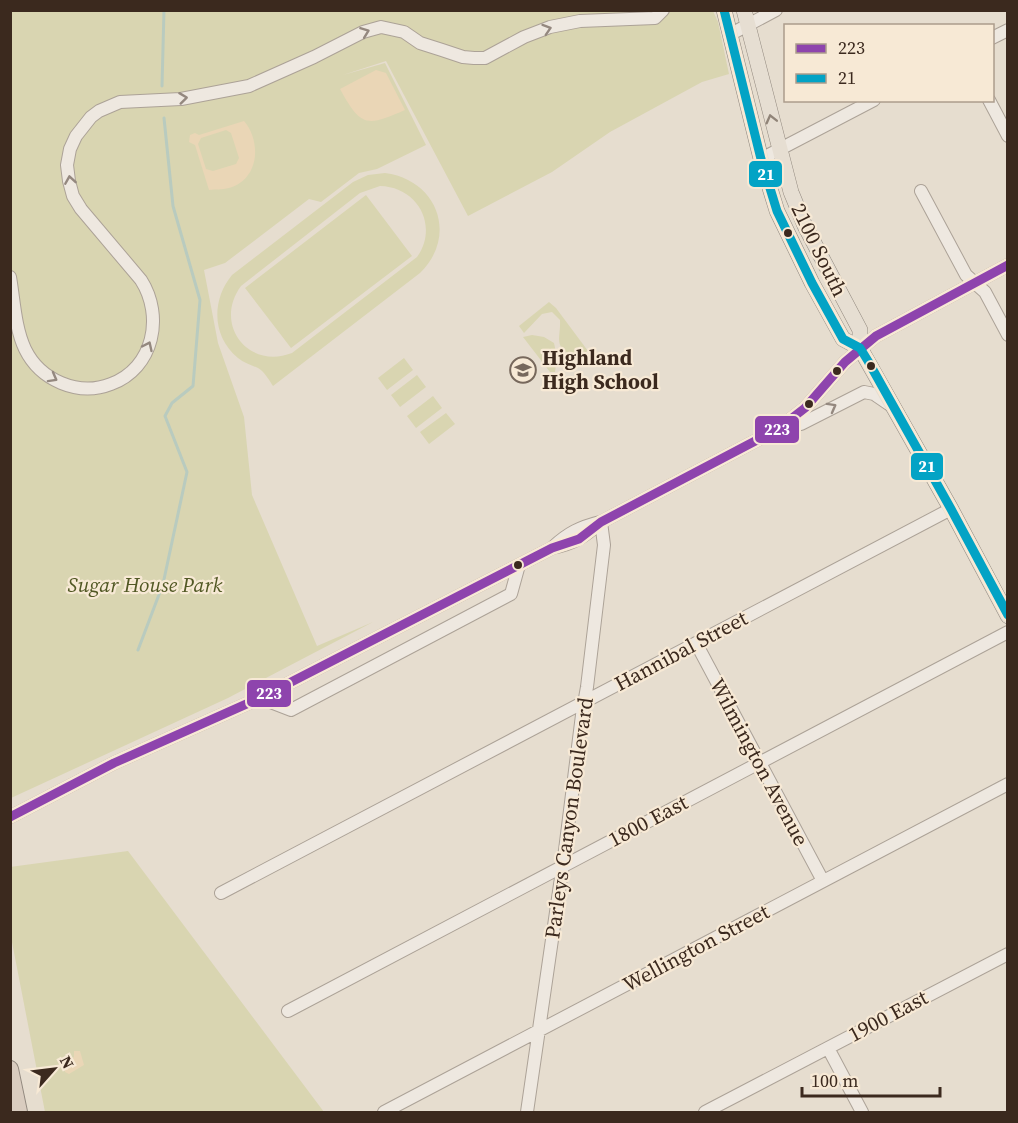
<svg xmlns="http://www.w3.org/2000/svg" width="1018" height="1123" font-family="'Source Serif 4',serif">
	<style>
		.green { fill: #d9d5b1; fill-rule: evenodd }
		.sand { fill: #ead6b6; fill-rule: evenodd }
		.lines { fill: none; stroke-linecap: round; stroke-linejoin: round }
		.stream { stroke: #b9cbbf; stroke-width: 3 }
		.minor-casing { stroke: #aca297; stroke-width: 14 }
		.major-casing { stroke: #91887e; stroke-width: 16 }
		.highway-casing { stroke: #91887e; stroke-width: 18 }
		.minor { stroke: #eee8e0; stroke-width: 12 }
		.major { stroke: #e6ded2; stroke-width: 15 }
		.highway { stroke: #d9ccbf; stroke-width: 16 }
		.bus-1-casing { stroke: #f7e9d5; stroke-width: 14 }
		.bus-2-casing { stroke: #f7e9d5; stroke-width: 14 }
		.bus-1 { stroke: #8e44ad; stroke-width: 9 }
		.bus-2 { stroke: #03a3c5; stroke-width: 9 }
		.oneway { stroke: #94887f }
		.oneway2 { stroke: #908478 }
		.bus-dot { fill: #3b291e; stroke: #f7e9d5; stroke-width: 2 }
		.labels { text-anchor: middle; stroke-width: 4.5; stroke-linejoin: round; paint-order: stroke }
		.street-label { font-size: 21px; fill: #3b291e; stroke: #f7e9d5 }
		.poi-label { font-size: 21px; font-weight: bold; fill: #3b291e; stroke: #f7e9d5; text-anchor: start }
		.park-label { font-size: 21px; font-style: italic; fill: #515824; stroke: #f7e9d5 }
		.line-badge { stroke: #f7e9d5; stroke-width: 2 }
		.badge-label { font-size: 16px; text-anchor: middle; font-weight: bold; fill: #fff }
	</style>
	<rect width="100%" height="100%" fill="#e6ddcf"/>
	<!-- green -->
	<path class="green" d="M11,11H713L718,22L729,74L702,82L610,132L552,172L468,216L386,61L343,75L385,63L426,145L377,169L359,173L321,202L309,199L225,263L204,270L218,343L244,417L252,495L317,646L373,622L228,698L11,798Z
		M385,173C438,180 458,236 420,273L273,386C269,380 264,371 258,368C251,365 244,363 238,358C211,336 212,299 232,275L353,182L368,175ZM380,186C418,187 439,226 417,257L292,353C248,370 213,324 241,286L360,193Z
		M366,195L412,256L291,348L245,288Z
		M549,302L556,308L588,351L575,357C552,347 561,338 560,320L552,312L542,314L524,333L519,326Z
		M532,335L544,337L554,343L557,357L555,372H550L523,337Z
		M404,358L413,370L387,390L378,378Z
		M417,375L426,387L400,407L391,395Z
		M433,396L442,408L416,428L407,416Z
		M446,413L455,424L429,444L420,432Z
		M128,851L324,1112H45L11,937L10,867Z"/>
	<!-- sand -->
	<path class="sand" d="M376,70L386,73L405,110C366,127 361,127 340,89Z
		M244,121C262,142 259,180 229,188C222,190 215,189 209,190L195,145L189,142L190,135L195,133L199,135ZM226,130L231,133L239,158L236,164L213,171L206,169L198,144L201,138Z
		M74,1051H80L84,1065L69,1074L65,1072L64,1064L69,1063L70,1059L74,1057Z"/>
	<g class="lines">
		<!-- stream -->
		<path class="stream" d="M162,86L164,10
			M138,650L163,584L187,472L165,416L172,403L193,386L200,300L173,206L164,118"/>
		<!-- minor casing -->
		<g class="minor-casing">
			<path id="minor" d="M731,34L776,10
				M992,38L1008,30
				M989,100L1008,136
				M761,159L874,100
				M921,191L966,275L985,292L1008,335
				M10,277C14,300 15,328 25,349C40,380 78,397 111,384C154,368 164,316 141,280L81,209L73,196L69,181L67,165L70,149L76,136L91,117L99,111L120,102L181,99L249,86L314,57L363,32L381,27L404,32L420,43L442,50L463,57L474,58H485L524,37L550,27L580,21L655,18L663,10
				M782,428L801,424L864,392L874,394L893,407
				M553,547C568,533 580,527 600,522
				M696,643L823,881
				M260,698L291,710L511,594L519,565
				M10,817L114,763L260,698L552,548C575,543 584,537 601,522L778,429L805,408L845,362L876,336L1008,265
				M221,893L951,509
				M288,1011L1008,632
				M828,1048L862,1112
				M384,1112L1008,784
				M527,1112L565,850L582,715L587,687L604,545L601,522
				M705,1112L1008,954"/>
		</g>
		<!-- major casing -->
		<g class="major-casing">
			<path id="major" d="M724,10L761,159L777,211L812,283L843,339L860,348
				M744,10L791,192L805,226L860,330V348L951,509L1008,616"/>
		</g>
		<!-- highway casing -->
		<g class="highway-casing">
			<path id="highway" d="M10,1069L19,1112"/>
		</g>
		<!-- minor -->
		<use href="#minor" class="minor"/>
		<!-- major -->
		<use href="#major" class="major"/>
		<!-- highway -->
		<use href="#highway" class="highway"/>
		<!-- bus-1 casing -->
		<g class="bus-1-casing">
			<path id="bus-1" d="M10,817L114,763L260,698L552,548L579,539L601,522L778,429L805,408L845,362L876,336L1008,265"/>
		</g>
		<!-- bus-2 casing -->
		<g class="bus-2-casing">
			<path id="bus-2" d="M724,10L761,159L777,211L812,283L843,339L860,348L868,361L951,509L1008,615"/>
		</g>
		<!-- bus-1 -->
		<use href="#bus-1" class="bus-1"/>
		<!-- bus-2 -->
		<use href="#bus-2" class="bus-2"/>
	</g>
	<!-- one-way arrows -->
	<defs><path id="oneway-chevron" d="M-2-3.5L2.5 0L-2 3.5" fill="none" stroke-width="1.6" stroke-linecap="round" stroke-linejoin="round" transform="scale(1.5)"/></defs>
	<g class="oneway">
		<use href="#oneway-chevron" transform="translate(547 29) rotate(-18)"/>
		<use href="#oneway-chevron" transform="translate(365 32) rotate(-21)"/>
		<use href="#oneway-chevron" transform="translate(183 98) rotate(-7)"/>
		<use href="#oneway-chevron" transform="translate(70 180) rotate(-99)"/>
		<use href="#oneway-chevron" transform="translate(148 346) rotate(-65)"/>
		<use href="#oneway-chevron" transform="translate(53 378) rotate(29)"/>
		<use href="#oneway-chevron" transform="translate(832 407) rotate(-29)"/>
	</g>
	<use class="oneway2" href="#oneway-chevron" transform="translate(771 119) rotate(-104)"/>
	<!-- icons -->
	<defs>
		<g id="school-ring" transform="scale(1.35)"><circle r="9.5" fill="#f7e9d5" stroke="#77685c" stroke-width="1.5"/><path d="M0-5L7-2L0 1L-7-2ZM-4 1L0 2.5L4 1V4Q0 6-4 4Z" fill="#77685c"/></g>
	</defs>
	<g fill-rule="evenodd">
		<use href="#school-ring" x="523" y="370"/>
	</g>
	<!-- markers -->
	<g class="bus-dot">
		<circle cx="788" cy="233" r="5"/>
		<circle cx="871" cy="366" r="5"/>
		<circle cx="837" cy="371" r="5"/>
		<circle cx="809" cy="404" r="5"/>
		<circle cx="518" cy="565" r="5"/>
	</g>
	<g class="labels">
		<!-- street labels -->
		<g class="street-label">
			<text transform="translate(819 250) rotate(64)" y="7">2100 South</text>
			<text transform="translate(681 651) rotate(-28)" y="7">Hannibal Street</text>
			<text transform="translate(759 762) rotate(62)" y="7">Wilmington Avenue</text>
			<text transform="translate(569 818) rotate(-82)" y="7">Parleys Canyon Boulevard</text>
			<text transform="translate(648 821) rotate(-28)" y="7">1800 East</text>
			<text transform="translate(696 948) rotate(-28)" y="7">Wellington Street</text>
			<text transform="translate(888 1016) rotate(-28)" y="7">1900 East</text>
		</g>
		<!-- poi labels -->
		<g class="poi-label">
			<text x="542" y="365">Highland<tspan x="542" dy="24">High School</tspan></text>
		</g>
		<!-- park labels -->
		<g class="park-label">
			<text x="145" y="592">Sugar House Park</text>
		</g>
	</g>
	<g class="line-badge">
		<rect x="748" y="160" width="35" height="28" rx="6" fill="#03a3c5"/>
		<rect x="754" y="415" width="46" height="29" rx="6" fill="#8e44ad"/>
		<rect x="910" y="452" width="34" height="29" rx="6" fill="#03a3c5"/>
		<rect x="246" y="679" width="46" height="29" rx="6" fill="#8e44ad"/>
	</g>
	<g class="badge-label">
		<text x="766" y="180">21</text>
		<text x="777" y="435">223</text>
		<text x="927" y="472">21</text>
		<text x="269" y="699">223</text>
	</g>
	<!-- border -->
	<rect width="1018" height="1123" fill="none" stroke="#3b291e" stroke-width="24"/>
	<!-- legend -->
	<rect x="784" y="24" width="210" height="78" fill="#f7e9d5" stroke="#ac9c8c" stroke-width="1.5"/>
	<rect x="796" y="44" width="30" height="9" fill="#8e44ad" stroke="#ac9c8c" stroke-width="1.5"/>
	<text x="838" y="54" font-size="18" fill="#3b291e">223</text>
	<rect x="796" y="74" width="30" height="9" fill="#03a3c5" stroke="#ac9c8c" stroke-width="1.5"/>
	<text x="838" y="84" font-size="18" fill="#3b291e">21</text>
	<!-- north arrow -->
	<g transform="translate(54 1069) rotate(62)" stroke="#f7e9d5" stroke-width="4.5" paint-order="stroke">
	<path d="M0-4.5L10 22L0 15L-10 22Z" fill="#3b291e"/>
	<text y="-9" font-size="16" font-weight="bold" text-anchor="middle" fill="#3b291e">N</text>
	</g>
	<!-- scale -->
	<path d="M802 1087v9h138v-9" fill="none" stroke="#3b291e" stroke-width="3"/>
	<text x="811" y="1087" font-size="18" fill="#3b291e" stroke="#f7e9d5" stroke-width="4.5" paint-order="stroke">100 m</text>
</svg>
